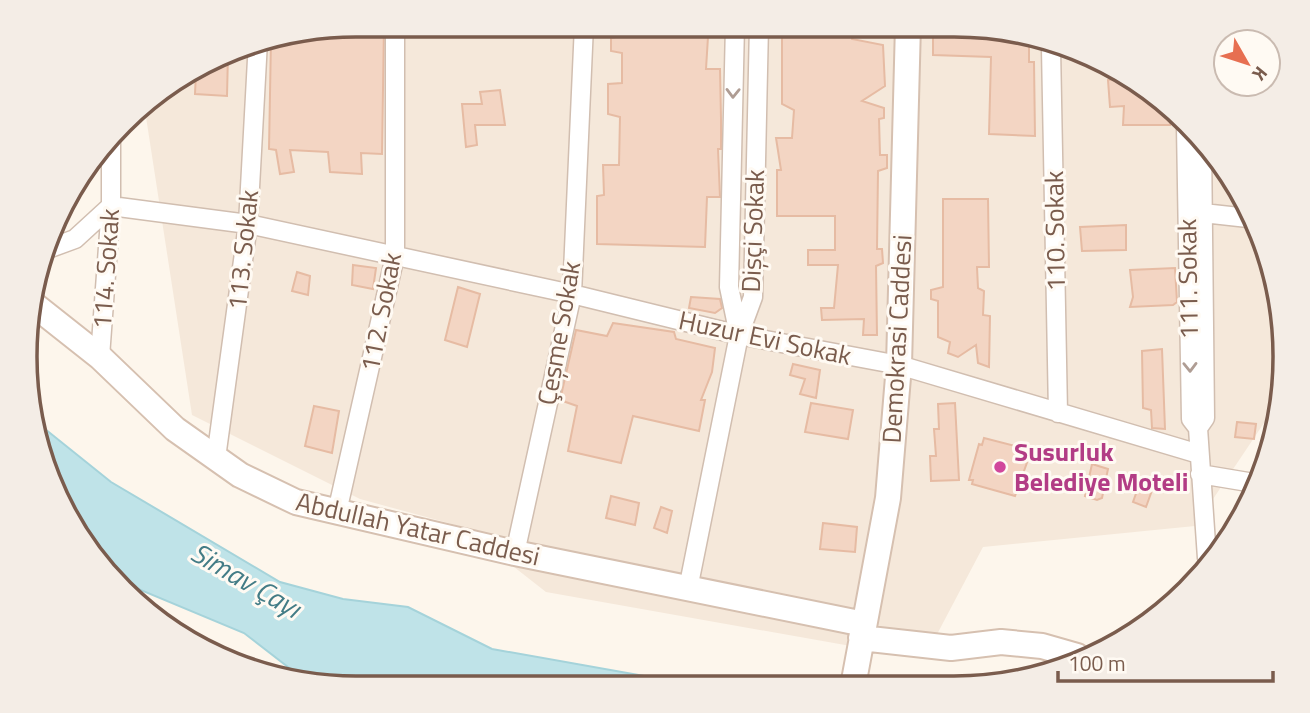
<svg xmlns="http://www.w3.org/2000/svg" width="1310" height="713" font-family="'Titillium Web',sans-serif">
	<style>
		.residential { fill: #f5e8da }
		.water { fill: #bfe3e8; stroke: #a5d3da; stroke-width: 2 }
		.building { fill: #f3d5c3; stroke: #e6bba3; stroke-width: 2 }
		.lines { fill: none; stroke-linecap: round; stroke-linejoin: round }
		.street-casing { stroke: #d1beb0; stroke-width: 21 }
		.secondary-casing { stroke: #d6c0b0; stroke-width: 28 }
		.street { stroke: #fff; stroke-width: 18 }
		.secondary { stroke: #fff; stroke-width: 24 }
		.oneway { stroke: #af9d94 }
		.hotel-dot { fill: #d1479c; stroke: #fffaf3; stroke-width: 2.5 }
		.labels { text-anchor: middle; stroke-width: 6; stroke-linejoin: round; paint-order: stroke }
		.street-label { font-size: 26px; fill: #7a5c4d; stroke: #fffaf3 }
		.hotel-label { font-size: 26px; font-weight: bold; fill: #b23c85; stroke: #fffaf3; text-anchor: start }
		.water-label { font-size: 28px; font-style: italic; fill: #437c86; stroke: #fffaf3 }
		.rim { fill: none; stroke: #7a5c4d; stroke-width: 3.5 }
	</style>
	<rect width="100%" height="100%" fill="#fdf6ec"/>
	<!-- residential -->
	<path class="residential" d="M357,25H975L1119,69L1217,154L1274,270L1282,396L1195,526L983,547L924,659L546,592L463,527L360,499L192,415L144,104L154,93L249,42Z"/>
	<!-- water -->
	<path class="water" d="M35,421L111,482L280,582L343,599L408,607L492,649L706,687L335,688L301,677L244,633L107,576L50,484Z"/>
	<!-- building -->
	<path class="building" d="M356,24L384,25L382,154L361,153L362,174L330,172L328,152L290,150L294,172L280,174L276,150L269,149L271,39Z
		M623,25H724L723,35L708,37L706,69H720L721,119V149H718L720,197H707L705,247L597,244V196L604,195L603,165H619L620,117L608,114V84L622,83V53L611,51V38L622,36Z
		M782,25H853L852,39L883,45L885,86L862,101L884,108V118L879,119L880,155H887V168L878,171L877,249H882L883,263L876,266L877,335H863L864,319L822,320L821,308H834L838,265H808V250H835V216H777V170H781L776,138H792L794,110L782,104Z
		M933,25H975L1029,42V62H1034L1035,136L989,134L991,57L933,55Z
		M228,54L227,96L195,94L196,71Z
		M1129,77L1170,113V125H1123L1124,106L1110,107L1108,80Z
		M500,90L505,125H475L477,145L466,147L462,104H482L480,92Z
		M943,199H988L989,267H977L978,288L984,291L983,315L990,316L989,367L978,363L976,345L958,357L948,353L950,342L938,337V301L931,299V290L943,287Z
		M1126,225V250L1082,251L1080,227Z
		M353,265L376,268L373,289L352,285Z
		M1175,268L1177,302L1173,305L1130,307L1133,297L1130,270Z
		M297,272L310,276L308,295L292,291Z
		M458,287L480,294L467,347L445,340Z
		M691,297L720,299L722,308L715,313L689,308Z
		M613,323L674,332L676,339L715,348L712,372L701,400H705L699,431L633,416L621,463L568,451L577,406L560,400L576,330L607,336Z
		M1162,349L1165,429L1152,428L1151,410L1143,408L1142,351Z
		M793,364L820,370L816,398L800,394L805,379L790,375Z
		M811,403L853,410L848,439L805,432Z
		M955,403L959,480L931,481L930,456H936L934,429H939L938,404Z
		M314,406L339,411L332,453L305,446Z
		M1237,422L1256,424L1254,439L1235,437Z
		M984,438L1027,449L1025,456L1029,457L1015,496L972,484L973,480H969L979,444L982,445Z
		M1092,464L1108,469L1102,498L1097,500L1085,496Z
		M1142,477L1155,482L1146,507L1133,502Z
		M611,496L639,503L635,525L606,518Z
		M661,507L672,511L667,533L654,528Z
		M823,523L857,527L855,552L820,549Z"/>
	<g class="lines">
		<!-- street casing -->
		<g class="street-casing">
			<path id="street" d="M735,25L729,287L739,335L753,297L759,25
				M1051,48L1058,413
				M1186,127L1191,419L1198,428
				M1202,142L1205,418L1198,428L1207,558
				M1194,212L1248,218
				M45,250L75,239L111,206L248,224L572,294L739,335L899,365L1199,454
				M100,357L111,206V139
				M216,458L248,224L258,41
				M1200,474L1254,483
				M337,512L395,256V25
				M515,553L572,294L584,25
				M688,589L739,335"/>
		</g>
		<!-- secondary casing -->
		<g class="secondary-casing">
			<path id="secondary" d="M33,304L100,357L175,429L240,475L296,502L515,553L864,624
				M861,638L951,648L1001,642L1042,646L1077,656
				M853,686L888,498L899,365L908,25"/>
		</g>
		<!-- street -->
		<use href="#street" class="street"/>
		<!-- secondary -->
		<use href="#secondary" class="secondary"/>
	</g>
	<!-- one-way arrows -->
	<defs><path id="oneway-chevron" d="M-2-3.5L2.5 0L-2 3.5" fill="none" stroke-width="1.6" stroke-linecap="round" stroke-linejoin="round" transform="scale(1.75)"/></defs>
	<g class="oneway">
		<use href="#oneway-chevron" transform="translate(733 93) rotate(91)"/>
		<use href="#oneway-chevron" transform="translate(1190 367) rotate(89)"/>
	</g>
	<!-- markers -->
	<circle class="hotel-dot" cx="1000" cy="467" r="7"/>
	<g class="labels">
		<!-- street labels -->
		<g class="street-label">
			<text transform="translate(753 231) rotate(-88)" y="9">Dişçi Sokak</text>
			<text transform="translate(1055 231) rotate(-91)" y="9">110. Sokak</text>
			<text transform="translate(243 250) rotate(-84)" y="9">113. Sokak</text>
			<text transform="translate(106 269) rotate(-86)" y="9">114. Sokak</text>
			<text transform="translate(1188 279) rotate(-91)" y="9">111. Sokak</text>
			<text transform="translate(381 312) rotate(-79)" y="9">112. Sokak</text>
			<text transform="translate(559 333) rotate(-80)" y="9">Çeşme Sokak</text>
			<text transform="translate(765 338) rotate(12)" y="9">Huzur Evi Sokak</text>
			<text transform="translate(897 339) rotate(-87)" y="9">Demokrasi Caddesi</text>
			<text transform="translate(418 529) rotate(13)" y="9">Abdullah Yatar Caddesi</text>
		</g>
		<!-- hotel labels -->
		<g class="hotel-label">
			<text x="1014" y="461">Susurluk<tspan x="1014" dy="30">Belediye Moteli</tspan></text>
		</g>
		<!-- water labels -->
		<g class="water-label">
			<text transform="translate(246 580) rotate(30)" y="10">Simav Çayı</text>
		</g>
	</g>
	<!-- crop -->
	<path d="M0 0H1310V713H0ZM356 37H954A319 319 0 0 1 1273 356V357A319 319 0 0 1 954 676H356A319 319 0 0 1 37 357V356A319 319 0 0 1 356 37Z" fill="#f4ede6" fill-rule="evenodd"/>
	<path class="rim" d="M356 37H954A319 319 0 0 1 1273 356V357A319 319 0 0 1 954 676H356A319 319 0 0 1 37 357V356A319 319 0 0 1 356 37Z"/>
	<!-- north arrow -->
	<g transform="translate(1247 63) rotate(129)"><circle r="33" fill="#fffaf3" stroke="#cabbb1" stroke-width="2"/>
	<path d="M0-5L12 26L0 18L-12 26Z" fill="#e76f51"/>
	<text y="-10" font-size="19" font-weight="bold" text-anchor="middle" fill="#7a5c4d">K</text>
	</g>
	<!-- scale -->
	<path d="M1058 671v10h215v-10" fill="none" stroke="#7a5c4d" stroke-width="3.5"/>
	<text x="1068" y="671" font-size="21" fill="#7a5c4d" stroke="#fffaf3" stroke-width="5" paint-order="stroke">100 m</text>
</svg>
